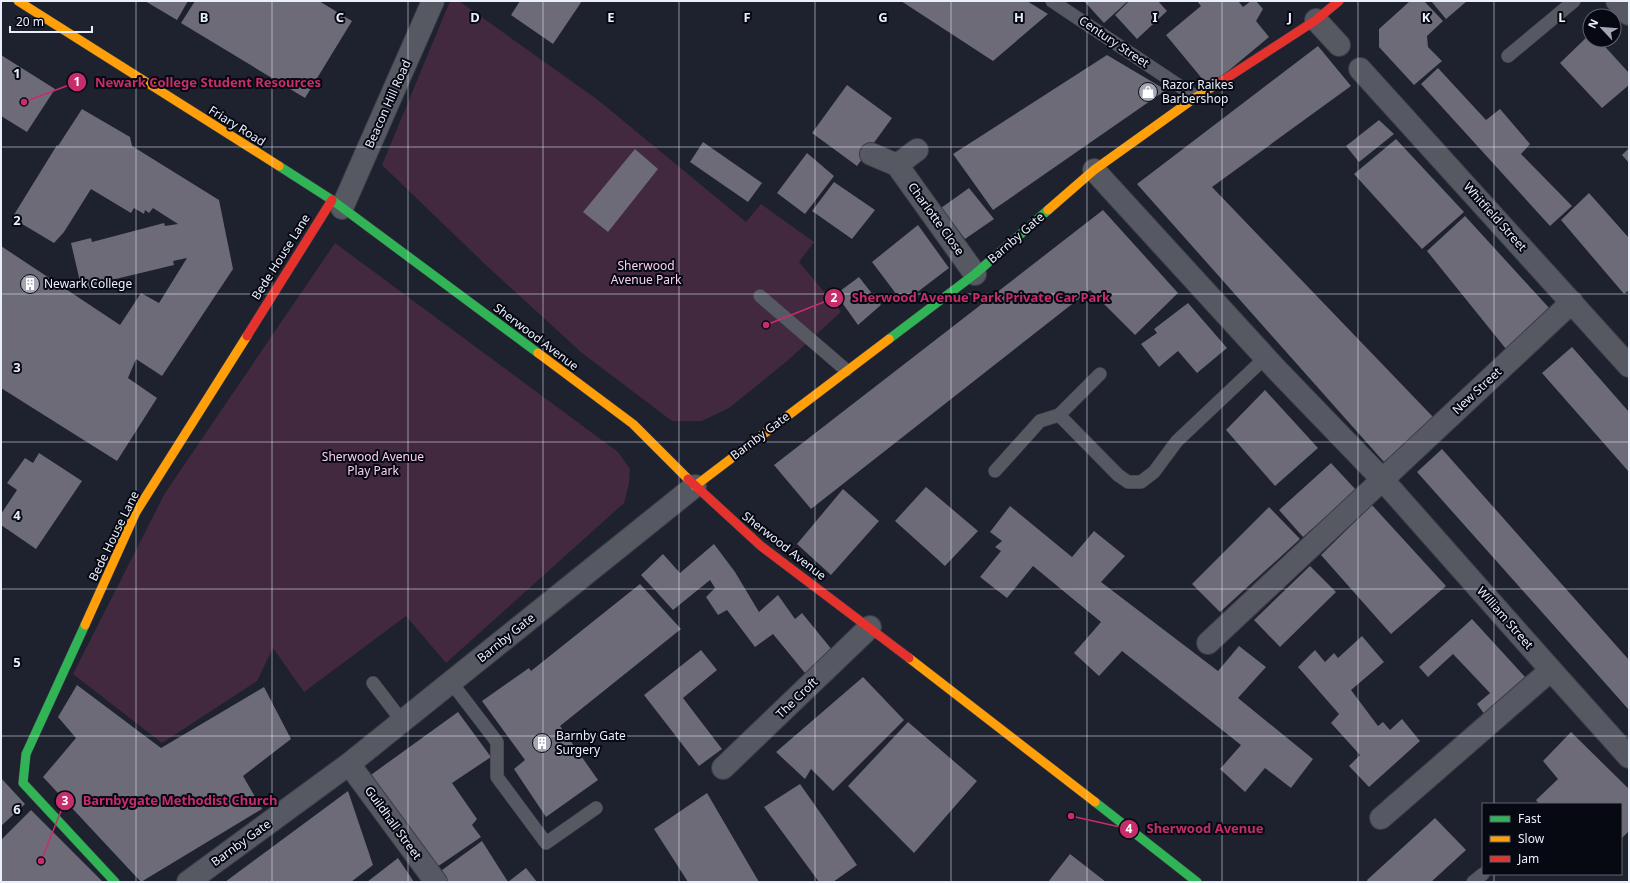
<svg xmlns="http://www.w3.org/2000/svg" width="1630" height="883" font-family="'Noto Sans',sans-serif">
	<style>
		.green { fill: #42293f }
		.building { fill: #6c6b77 }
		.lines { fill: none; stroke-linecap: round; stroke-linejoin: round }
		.lane-casing { stroke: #3b3d48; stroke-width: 14 }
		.street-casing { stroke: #3b3d48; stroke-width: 24 }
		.fast-casing { stroke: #3b3d48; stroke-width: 10 }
		.slow-casing { stroke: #3b3d48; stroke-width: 10 }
		.jam-casing { stroke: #3b3d48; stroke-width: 10 }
		.lane { stroke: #565862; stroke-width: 13 }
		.street { stroke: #565862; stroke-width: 22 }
		.fast { stroke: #30b455; stroke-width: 9 }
		.slow { stroke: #ff9f0a; stroke-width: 9 }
		.jam { stroke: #e5322d; stroke-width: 9 }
		.grid { fill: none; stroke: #eaeffc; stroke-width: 1; stroke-opacity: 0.55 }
		.labels { text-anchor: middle; stroke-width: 4; stroke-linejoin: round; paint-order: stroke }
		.street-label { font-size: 12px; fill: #eaeffc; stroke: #060812 }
		.poi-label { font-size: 12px; fill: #eaeffc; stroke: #060812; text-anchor: start }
		.park-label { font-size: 12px; fill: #fdcff2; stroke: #060812 }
		.grid-label { font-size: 13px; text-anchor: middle; font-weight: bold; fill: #eaeffc; stroke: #060812; stroke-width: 4; stroke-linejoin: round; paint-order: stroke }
		.leader { fill: none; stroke: #c62e6b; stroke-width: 1.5 }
		.callout-dot { fill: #c62e6b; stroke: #060812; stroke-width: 1.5 }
		.mark-label { font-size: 12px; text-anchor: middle; font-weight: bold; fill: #fff }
		.callout-label { font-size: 13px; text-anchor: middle; font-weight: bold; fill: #c62e6b; stroke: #060812; stroke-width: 4; stroke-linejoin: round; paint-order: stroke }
	</style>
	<rect width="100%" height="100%" fill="#1e212e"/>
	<!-- green -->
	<path class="green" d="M450,1H459L598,100L746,222L761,204L814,242L799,262L841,312L787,361L729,408L702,421H672L582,353L489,268L382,165Z
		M335,243L618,452L630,469L629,483L624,503L446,663L406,616L304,692L273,648L257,681L162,743L73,674L165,493Z"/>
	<!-- building -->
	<path class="building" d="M145,1H188L177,20Z
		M195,1H319L352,21L305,98L181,23Z
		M520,1H582L553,44L511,15Z
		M901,1H1027L1048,14L993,61Z
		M1084,1H1128L1104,23Z
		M1129,1H1158L1167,11L1137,39L1115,15Z
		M1197,1H1238L1243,7L1251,1H1256L1263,9L1256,21L1269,37L1209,87L1166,35L1201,6Z
		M1410,1H1424L1443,21L1427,36L1428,47L1442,61L1414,85L1379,47V29Z
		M1431,1H1467L1446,19Z
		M1590,34V40H1599L1629,73V85L1602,108L1560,63Z
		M1318,46L1351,86L1212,187L1435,419L1384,462L1137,184Z
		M1,55L55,89L27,132L1,116Z
		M1107,55L1166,90L993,210L953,154Z
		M1438,68L1486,120L1500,109L1530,144L1521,154L1572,206L1550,226L1421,84Z
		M847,85L892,118L857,166L812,133Z
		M82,109L130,137L132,146L219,200L233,269L162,376L136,359L128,378L157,398L117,461L1,388V246L120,325L141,293L159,303L187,258L173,261L174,265L103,282L104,286L82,290L71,243L91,238L92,242L164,223L165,226L178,224L153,208L149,213L145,210L144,214L134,208L131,213L91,189L64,232L54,243L12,218L57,145L58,146Z
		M1379,120L1394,134L1359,162L1346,146Z
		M1396,139L1464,212L1422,249L1354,174Z
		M703,142L762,183L748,202L690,162Z
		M1629,148V163L1622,155Z
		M635,149L658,169L608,232L583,212Z
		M807,153L834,176L805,214L777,193Z
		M834,182L875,210L852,239L812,211Z
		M969,188L994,219L965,239L941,208Z
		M1589,193L1629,238V290L1624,294L1561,220Z
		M1103,210L1178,293L1135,335L1090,290L811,509L774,465Z
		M1465,216L1551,310L1506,349L1427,251Z
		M918,225L949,268L903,303L872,262Z
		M859,277L881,305L858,325L836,294Z
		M1188,303L1227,348L1197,373L1178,351L1159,367L1141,344L1157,333L1154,329Z
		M1572,347L1629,412V472L1542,373Z
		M1265,390L1318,448L1275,486L1226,430Z
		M1442,449L1629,660V710L1417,472Z
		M39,453L82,481L36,549L1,525V514L17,490L7,483L25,458L33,463Z
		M1331,463L1356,490L1303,537L1279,510Z
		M926,487L978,531L945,566L895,521Z
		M843,489L879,521L831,575L797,544Z
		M1372,505L1446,586L1391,634L1321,555Z
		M1010,506L1072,557L1094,531L1125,556L1101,582L1218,671L1239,646L1266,667L1238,698L1313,759L1291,788L1265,768L1245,792L1220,769L1241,745L1122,651L1099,676L1074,653L1101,622L1033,566L1007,598L980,577L1001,551L995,547L1002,541L990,532Z
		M1269,507L1300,539L1220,612L1192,584Z
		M714,544L735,572L759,612L778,595L795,619L802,613L833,651L805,673L773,634L755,647L727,610L718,615L706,597L715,588L710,580L673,610L641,575L663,554L680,573Z
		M1310,566L1336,592L1280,647L1254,620Z
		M640,584L681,629L560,726L598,780L546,817L514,769L525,760L482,701L529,668L531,671Z
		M1472,619L1526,678L1485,715L1477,704L1490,693L1453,654L1428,677L1419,667Z
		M1362,636L1384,662L1351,690L1378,726L1383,722L1390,730L1402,719L1420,741L1369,787L1349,766L1360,755L1331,723L1339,714L1298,667L1315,650L1325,662L1334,653L1338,658Z
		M701,650L717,670L683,698L722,749L699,766L644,695Z
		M863,677L904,720L833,791L811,769L805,779L776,752Z
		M77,685L161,748L264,687L291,739L243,776L262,809L141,882L43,777L76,738L58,717Z
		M458,712L491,757L452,783L477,819L472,825L481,837L434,869L368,777Z
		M908,722L977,781L914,853L848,786Z
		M1571,732L1629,789V831L1621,839V804H1539L1536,800L1558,779L1543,761Z
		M1,778L25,804L1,826Z
		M800,784L857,865L833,882H819L764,807Z
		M348,791L373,865L351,882H225Z
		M707,793L759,882H688L654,829Z
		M31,810L103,882H1V840Z
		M1435,818L1466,850L1431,882H1368L1367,880Z
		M482,841L508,882L526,868L537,882H444L438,873Z
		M1070,854L1106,882H1048Z
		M398,858L414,882H367Z"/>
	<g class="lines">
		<!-- lane casing -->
		<g class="lane-casing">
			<path id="lane" d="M1052,1L1196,97
				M1508,56L1574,1
				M760,296L846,370
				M1059,415L1118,475L1128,482H1141L1154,472L1177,441L1266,357
				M995,471L1040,421L1059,415L1100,374
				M451,682L497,742V777L546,843L596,808
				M373,683L402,721
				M1473,882L1483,874"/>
		</g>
		<!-- street casing -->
		<g class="street-casing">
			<path id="street" d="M1617,1L1629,14
				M1316,20L1339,45
				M1360,69L1629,366
				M871,154L897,165L975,274
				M897,165L917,150
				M1094,170L1276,369L1382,479L1551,670L1629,757
				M342,208L433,1
				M1208,643L1572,302
				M349,764L436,882
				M723,768L870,627
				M1381,818L1551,670
				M188,882L349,764L695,486"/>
		</g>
		<!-- fast casing -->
		<g class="fast-casing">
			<path id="fast" d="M279,166L332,200L538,353
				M889,339L975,274L1048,210
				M85,625L26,754L23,783L115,882
				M1095,802L1197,882"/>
		</g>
		<!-- slow casing -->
		<g class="slow-casing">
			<path id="slow" d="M18,1L279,166
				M1048,210L1094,170L1196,97L1222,81
				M538,353L633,424L688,479
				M695,486L889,339
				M85,625L136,512L247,336
				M909,658L1095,802"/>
		</g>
		<!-- jam casing -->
		<g class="jam-casing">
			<path id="jam" d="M1222,81L1316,20L1339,1
				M247,336L332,200
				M688,479L761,546L909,658"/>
		</g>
		<!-- lane -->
		<use href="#lane" class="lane"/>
		<!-- street -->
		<use href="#street" class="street"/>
		<!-- fast -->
		<use href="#fast" class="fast"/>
		<!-- slow -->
		<use href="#slow" class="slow"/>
		<!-- jam -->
		<use href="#jam" class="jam"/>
	</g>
	<!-- grid -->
	<path class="grid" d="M136,1V882M272,1V882M408,1V882M543,1V882M679,1V882M815,1V882M951,1V882M1087,1V882M1222,1V882M1358,1V882M1494,1V804M1,147H1629M1,294H1629M1,442H1629M1,589H1629M1,736H1629M1494,874V882"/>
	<!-- icons -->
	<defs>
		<g id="shop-disc" transform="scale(1)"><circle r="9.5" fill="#a3a7b4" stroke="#060812"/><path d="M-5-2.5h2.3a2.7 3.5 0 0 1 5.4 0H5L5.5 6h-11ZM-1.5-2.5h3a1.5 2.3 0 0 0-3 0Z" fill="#fff"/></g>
		<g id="building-disc" transform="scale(1)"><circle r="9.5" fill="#a3a7b4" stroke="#060812"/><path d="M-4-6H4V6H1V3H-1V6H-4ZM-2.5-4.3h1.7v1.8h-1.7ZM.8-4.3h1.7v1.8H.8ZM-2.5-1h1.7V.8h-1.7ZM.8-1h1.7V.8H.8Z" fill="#fff"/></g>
	</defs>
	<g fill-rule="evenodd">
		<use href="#shop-disc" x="1148" y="92"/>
		<use href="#building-disc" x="30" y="284"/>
		<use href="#building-disc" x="542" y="743"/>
	</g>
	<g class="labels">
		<!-- street labels -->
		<g class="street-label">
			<text transform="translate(1114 42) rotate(34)" y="4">Century Street</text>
			<text transform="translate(388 104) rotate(-66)" y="4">Beacon Hill Road</text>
			<text transform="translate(237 126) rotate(32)" y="4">Friary Road</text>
			<text transform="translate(1495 217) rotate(48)" y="4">Whitfield Street</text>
			<text transform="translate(936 219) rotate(54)" y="4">Charlotte Close</text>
			<text transform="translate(1016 238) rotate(-41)" y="4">Barnby Gate</text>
			<text transform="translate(281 257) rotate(-58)" y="4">Bede House Lane</text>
			<text transform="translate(536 337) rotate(37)" y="4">Sherwood Avenue</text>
			<text transform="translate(1477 391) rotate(-43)" y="4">New Street</text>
			<text transform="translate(760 436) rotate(-37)" y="4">Barnby Gate</text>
			<text transform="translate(114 536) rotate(-64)" y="4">Bede House Lane</text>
			<text transform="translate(784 546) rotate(38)" y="4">Sherwood Avenue</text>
			<text transform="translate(1505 618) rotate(49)" y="4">William Street</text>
			<text transform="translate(506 638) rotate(-39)" y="4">Barnby Gate</text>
			<text transform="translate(797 698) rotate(-44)" y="4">The Croft</text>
			<text transform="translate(393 823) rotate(54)" y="4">Guildhall Street</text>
			<text transform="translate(241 843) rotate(-36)" y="4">Barnby Gate</text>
		</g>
		<!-- poi labels -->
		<g class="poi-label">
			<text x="1162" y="89">Razor Raikes<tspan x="1162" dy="14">Barbershop</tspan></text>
			<text x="44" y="288">Newark College</text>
			<text x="556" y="740">Barnby Gate<tspan x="556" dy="14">Surgery</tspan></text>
		</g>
		<!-- park labels -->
		<g class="park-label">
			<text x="646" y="270">Sherwood<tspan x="646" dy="14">Avenue Park</tspan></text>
			<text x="373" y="461">Sherwood Avenue<tspan x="373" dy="14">Play Park</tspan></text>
		</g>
	</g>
	<g class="grid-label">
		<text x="204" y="22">B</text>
		<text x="340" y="22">C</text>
		<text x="475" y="22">D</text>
		<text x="611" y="22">E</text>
		<text x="747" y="22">F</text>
		<text x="883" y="22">G</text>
		<text x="1019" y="22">H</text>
		<text x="1155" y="22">I</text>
		<text x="1290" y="22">J</text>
		<text x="1426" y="22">K</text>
		<text x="1562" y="22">L</text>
		<text x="17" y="78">1</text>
		<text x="17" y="225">2</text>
		<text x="17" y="372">3</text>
		<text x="17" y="520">4</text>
		<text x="17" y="667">5</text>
		<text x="17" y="814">6</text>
	</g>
	<!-- callouts -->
	<path class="leader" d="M24 102L77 82M766 325L834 298M41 861L65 801M1071 816L1129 829"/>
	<g class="callout-dot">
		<circle cx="24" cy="102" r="4"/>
		<circle cx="766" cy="325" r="4"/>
		<circle cx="41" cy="861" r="4"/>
		<circle cx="1071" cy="816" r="4"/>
		<circle cx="77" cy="82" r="10"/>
		<circle cx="834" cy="298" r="10"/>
		<circle cx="65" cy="801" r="10"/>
		<circle cx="1129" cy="829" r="10"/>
	</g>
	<g class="mark-label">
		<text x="77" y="86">1</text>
		<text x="834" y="302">2</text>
		<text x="65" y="805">3</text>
		<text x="1129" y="833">4</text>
	</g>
	<g class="callout-label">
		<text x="208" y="87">Newark College Student Resources</text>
		<text x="981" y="302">Sherwood Avenue Park Private Car Park</text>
		<text x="180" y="805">Barnbygate Methodist Church</text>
		<text x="1205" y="833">Sherwood Avenue</text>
	</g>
	<!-- border -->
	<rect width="1630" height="883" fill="none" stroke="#eaeffc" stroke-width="4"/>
	<!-- legend -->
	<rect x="1482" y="803" width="140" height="72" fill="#060812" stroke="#616470"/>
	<rect x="1490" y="816" width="20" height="6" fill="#30b455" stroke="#616470"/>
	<text x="1518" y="823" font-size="12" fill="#eaeffc">Fast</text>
	<rect x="1490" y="836" width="20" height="6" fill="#ff9f0a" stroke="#616470"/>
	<text x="1518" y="843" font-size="12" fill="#eaeffc">Slow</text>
	<rect x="1490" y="856" width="20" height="6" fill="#e5322d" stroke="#616470"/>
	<text x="1518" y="863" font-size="12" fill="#eaeffc">Jam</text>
	<!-- north arrow -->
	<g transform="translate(1602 28) rotate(296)"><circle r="19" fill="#060812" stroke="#616470"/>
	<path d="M0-3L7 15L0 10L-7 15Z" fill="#a3a7b4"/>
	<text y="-6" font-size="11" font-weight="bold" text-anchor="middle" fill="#eaeffc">N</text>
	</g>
	<!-- scale -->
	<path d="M10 26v6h82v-6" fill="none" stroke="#eaeffc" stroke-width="2"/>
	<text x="16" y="26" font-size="12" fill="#eaeffc" stroke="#060812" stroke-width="3" paint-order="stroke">20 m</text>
</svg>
